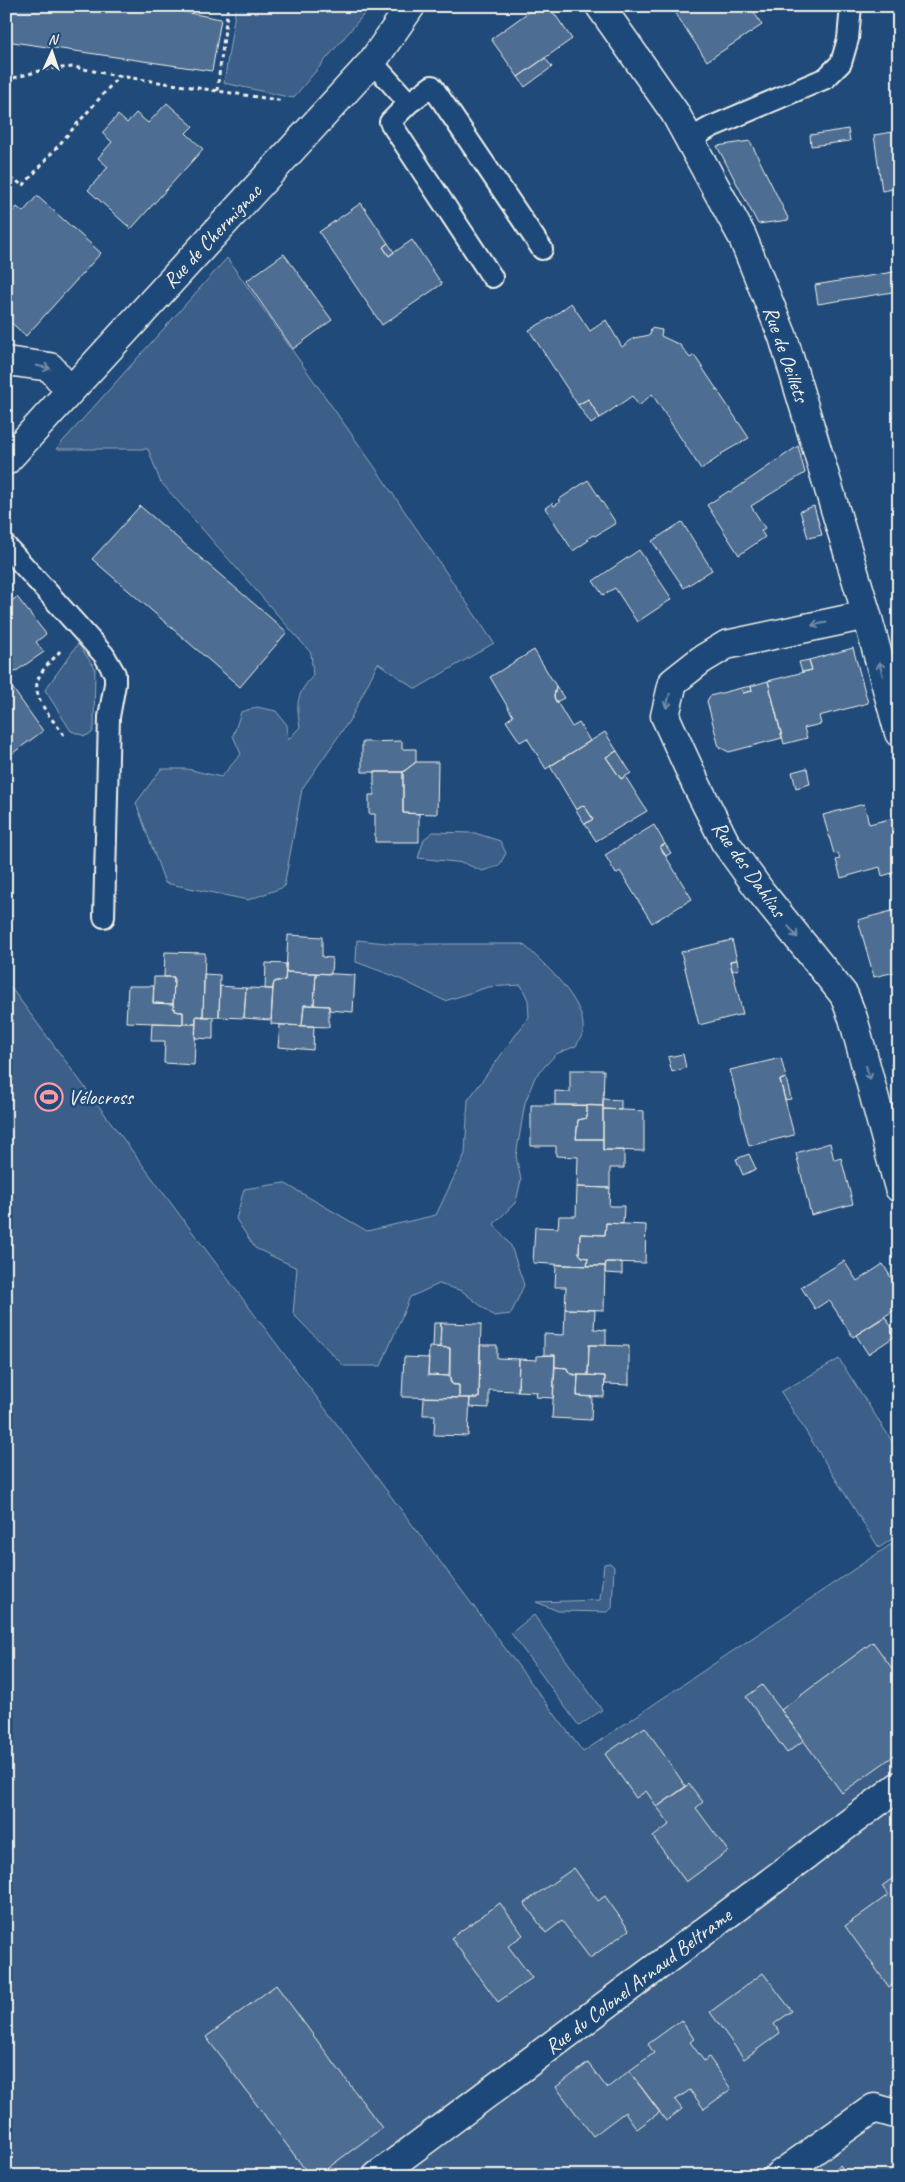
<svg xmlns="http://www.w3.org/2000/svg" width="905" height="2182" font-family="Caveat,sans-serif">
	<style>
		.green { fill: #3a5f88; stroke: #97a8b8 }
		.building { fill: #4d6e92; stroke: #f4f1e8 }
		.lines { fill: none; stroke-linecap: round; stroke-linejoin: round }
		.lane-casing { stroke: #f4f1e8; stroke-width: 24 }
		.street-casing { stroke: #f4f1e8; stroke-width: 31 }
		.secondary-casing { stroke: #f4f1e8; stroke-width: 31 }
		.path { stroke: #f4f1e8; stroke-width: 3; stroke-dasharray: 4 4; stroke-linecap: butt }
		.lane { stroke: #1f4a7a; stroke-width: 20 }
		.street { stroke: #1f4a7a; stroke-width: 28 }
		.secondary { stroke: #1f4a7a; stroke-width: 28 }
		.oneway { stroke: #748da6 }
		.labels { text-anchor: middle; stroke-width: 5; stroke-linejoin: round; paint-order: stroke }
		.street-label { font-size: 21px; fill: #f4f1e8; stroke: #1f4a7a }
		.poi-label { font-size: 21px; fill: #f4f1e8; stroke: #1f4a7a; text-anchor: start }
	</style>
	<rect width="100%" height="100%" fill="#1f4a7a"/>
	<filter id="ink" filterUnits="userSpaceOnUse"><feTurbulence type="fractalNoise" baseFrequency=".02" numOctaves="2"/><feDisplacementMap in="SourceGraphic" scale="10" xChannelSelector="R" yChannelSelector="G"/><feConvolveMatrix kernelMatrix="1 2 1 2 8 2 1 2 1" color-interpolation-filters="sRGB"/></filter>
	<g filter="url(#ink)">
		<!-- green -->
		<path class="green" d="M236,6H371L293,98L224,83Z
			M227,258L374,466L494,643L416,689L378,663L351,718L302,789L284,887L248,900L165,883L136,803L161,769H187L221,777L241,754L233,736L241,712L257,707L276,711L287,725L288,740L300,727C296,704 296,694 313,676L311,653L160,481L148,449H56Z
			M78,644L95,668L94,727L92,733L85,736L71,731L45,690Z
			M433,832L475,833L500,841L506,853L499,866L482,871L464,863L418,858L424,839Z
			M357,940L396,944H523C543,963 587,1001 583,1032C582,1036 578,1042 576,1046L556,1054L535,1077L525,1103L516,1156L521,1180L516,1202L494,1224L511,1246L524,1285L511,1314L494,1316L462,1291L439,1284L410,1297L381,1366H344L293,1314L297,1268L255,1248L236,1219L244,1189L284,1183L367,1231L436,1215L465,1154L468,1100L529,1017L528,1000L521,985L488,987L445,1001L394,976L356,962Z
			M6,981L179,1214L583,1752L899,1539V2176H6Z
			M839,1359L899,1452V1534L879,1548L781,1392Z
			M610,1563L614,1567L612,1608L607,1612L558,1611L536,1602L600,1600L604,1564Z
			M534,1615L602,1710L579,1726L511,1633Z"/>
		<!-- building -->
		<path class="building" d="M6,6H173V10L221,19L212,71L6,41Z
			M537,6H549L572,39L518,77L491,39Z
			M688,6H750L762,25L707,61L676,14Z
			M545,58L552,67L525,87L518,77Z
			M167,103L193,126L186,133L203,149L131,229L88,190L108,167L98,158L112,142L102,133L118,115L127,123L136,113L148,123Z
			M848,129L850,141L811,146L810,135Z
			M899,131V188L882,191L874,135Z
			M750,141L789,220L758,224L717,146Z
			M37,196L101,253L26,336L6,318V218L17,207L23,212Z
			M361,203L388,243L383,247L389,256L412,240L442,284L382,325L319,232Z
			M388,243L394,252L389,256L383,247Z
			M284,254L332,320L293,349L246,281Z
			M899,271V291L818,304L815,285Z
			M571,303L590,331L606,320L622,347L634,338L650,335L651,328L662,330L661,336L680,345L690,358L694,355L749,438L721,454L722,455L701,469L652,394L639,406L632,396L600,418L588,399L578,405L529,330L554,316Z
			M588,399L600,418L591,424L578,405Z
			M798,446L805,473L751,506L765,528L761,531L765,537L739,555L707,505L729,491L731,492Z
			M588,480L616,523L595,536L593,535L587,539L589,540L573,551L545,508L552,503L554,506L560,502L558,500Z
			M140,506L287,632L240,687L92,559Z
			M814,506L822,535L808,538L800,511Z
			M682,522L712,570L684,588L652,541Z
			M639,550L672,599L637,622L615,588L603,595L593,581Z
			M17,597L46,634L36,642L44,652L6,678V605Z
			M853,648L868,703L819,716L821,724L804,728L807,738L784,744L768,681L812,670L809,660Z
			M534,650L556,686L554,697L572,727L579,723L590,741L546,769L527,738L520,742L506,721L513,716L490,677Z
			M809,660L812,670L802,672L799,662Z
			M6,679L43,731L6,758Z
			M768,681L782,738L729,752L719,747L707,701L710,696L741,688L743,693L752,691L751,686Z
			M556,686L564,698L556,702L554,697Z
			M751,686L752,691L743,693L741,688Z
			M605,732L617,751L606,757L621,779L625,776L647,811L596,841L585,824L593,819L584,805L576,810L550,766Z
			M402,741V749H416V762L403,772H362V742Z
			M617,751L631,773L621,779L606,757Z
			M416,762H438L437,814L403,813V772Z
			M807,768L810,784L796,788L792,772Z
			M374,772H403V813L419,814V842H375V814H369V795H374Z
			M864,804L869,824L898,817L899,871L882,876L880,867L841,878L836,860L840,859L838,853L834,854L823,815Z
			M584,805L593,819L585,824L576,810Z
			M654,825L665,844L660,847L692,899L652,923L620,871L616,874L605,855Z
			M665,844L671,853L666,856L660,847Z
			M899,909V971L874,977L858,920Z
			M288,935L322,937V957L332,958L331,974L286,972Z
			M732,940L737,960L730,961L743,1014L699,1025L681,952Z
			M165,952L205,953L203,1017L196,1016V1024H183V1012H178L173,1008L174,977H164Z
			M737,960L739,969L732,971L730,961Z
			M266,963L286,964L285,980L274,982L273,989H265Z
			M286,972L316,973L314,1005H304L302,1026L271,1024L273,985L276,981L285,980Z
			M316,973L355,975L353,1012L329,1010V1006L314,1005Z
			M204,974L220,975L219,1017H203Z
			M154,977H174L173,1004L153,1003Z
			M128,986H154L153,1003L173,1004L175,1011L183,1012V1024L126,1022Z
			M220,986L246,988L244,1018L219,1017Z
			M246,988L273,989L271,1020L244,1018Z
			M304,1005L329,1006V1027L302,1026Z
			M196,1016L213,1017V1039L195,1038Z
			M152,1023L196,1024L194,1065L164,1063L165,1041H151Z
			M280,1025L314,1026L313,1050L278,1047Z
			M683,1054L686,1068L672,1072L668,1057Z
			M781,1058L786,1078L780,1080L794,1135L749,1146L730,1070Z
			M899,1062V1093L891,1064Z
			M570,1070H604L603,1106L555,1105V1091L570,1092Z
			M786,1078L791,1099L785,1100L780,1080Z
			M603,1099L621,1100V1110L603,1109Z
			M531,1105H587V1118L578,1120L576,1139H603V1150H624V1168H610V1188L577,1187L578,1157L556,1156V1146H531Z
			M587,1105L603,1106V1139H576L578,1120L587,1118Z
			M603,1109L644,1111V1151L603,1150Z
			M830,1143L834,1160L841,1158L853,1204L811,1215L796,1153Z
			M749,1154L756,1169L743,1175L736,1159Z
			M577,1187L610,1188L609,1206H624L623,1224L606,1223L605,1235L580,1234L579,1253L582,1257L588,1258L587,1266L533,1263L535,1227L558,1228L559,1216H576Z
			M606,1223L646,1225L645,1263L606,1262L605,1266H587L588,1258L582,1257L579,1253L580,1234L605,1235Z
			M844,1261L857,1281L883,1264L899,1291V1307L853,1337L829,1300L815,1309L801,1287Z
			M606,1262H622V1274L605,1273Z
			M556,1265L605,1266L604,1310L565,1309L566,1287H555Z
			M565,1309L595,1310L594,1329L606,1330V1345H589L588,1375H574L568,1372L567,1368L555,1367V1355H544V1334L564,1335Z
			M885,1317L897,1335L868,1354L856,1335Z
			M434,1323H441L440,1347H433Z
			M441,1323L481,1324L479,1398H459V1385H453L450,1382V1348L440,1347Z
			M480,1345H497V1358L519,1359L518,1391L489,1390V1408L469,1407L470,1398H479Z
			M589,1345L629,1346V1385L605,1384V1376L588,1375Z
			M429,1347L450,1348L449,1376L428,1375Z
			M555,1355L553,1398L536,1397L537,1392L518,1391L519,1359L537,1360V1356Z
			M404,1357L429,1358L428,1375L449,1376L452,1384L459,1385V1398L402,1397Z
			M555,1367L567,1368L569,1373L578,1375L577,1396L592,1397L591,1420L552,1418Z
			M578,1375L605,1376L604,1397L577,1396Z
			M424,1397L470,1398L468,1436L434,1435L435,1415H423Z
			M873,1642L899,1678V1752L842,1793L781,1710Z
			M762,1685L804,1740L787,1753L746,1697Z
			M645,1727L686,1787L657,1807L646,1791L636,1798L605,1754Z
			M689,1784L703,1802L696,1808L728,1851L686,1882L653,1837L670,1824L657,1807Z
			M574,1868L598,1901L605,1896L629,1930L590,1958L562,1921L546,1933L524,1903Z
			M897,1875L899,1877V1980L889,1987L845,1926L888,1895L882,1886Z
			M500,1903L523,1935L508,1946L532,1978L498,2002L451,1938Z
			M763,1973L792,2011L774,2024L780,2033L744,2059L710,2012Z
			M276,1985L382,2128L317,2176H310L206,2037Z
			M681,2020L694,2039L690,2042L704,2061L709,2057L731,2089L704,2109L690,2090L675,2100L682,2109L666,2121L629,2071L654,2053L648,2044Z
			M588,2063L607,2088L629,2071L660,2112L637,2129L625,2112L593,2136L556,2087Z
			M840,2165L848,2176H825Z
			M441,2169L446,2176H431Z"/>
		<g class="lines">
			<!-- lane casing -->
			<g class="lane-casing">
				<path id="lane" d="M372,62L409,103L390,122L492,277
					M409,103L432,86L542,249
					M690,139L711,127L826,78L841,63L848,39L851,6
					M6,546L104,655L115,674V684L109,717L104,917"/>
			</g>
			<!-- street casing -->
			<g class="street-casing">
				<path id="street" d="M600,6L675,113L742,236L783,337L867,615L899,733
					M6,361L50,367L69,390
					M867,615L726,645L701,660L673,682L665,716L696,784L725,842L761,892L844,995L853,1018L899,1188
					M377,2176L899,1786
					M778,2176L874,2108L899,2115"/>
			</g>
			<!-- secondary casing -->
			<g class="secondary-casing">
				<path id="secondary" d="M6,461L372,62L411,6"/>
			</g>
			<!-- path -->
			<path class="path" d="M6,80L47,69L74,67L118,76
				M217,91L228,6
				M6,188L14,179L23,186L119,76L284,101
				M60,651C53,660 39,671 37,683C34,701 54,721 64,735"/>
			<!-- lane -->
			<use href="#lane" class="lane"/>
			<!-- street -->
			<use href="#street" class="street"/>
			<!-- secondary -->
			<use href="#secondary" class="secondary"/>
		</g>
		<!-- one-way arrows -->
		<defs><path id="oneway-shaft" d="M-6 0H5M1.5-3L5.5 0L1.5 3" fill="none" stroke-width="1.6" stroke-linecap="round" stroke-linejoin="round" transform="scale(1.25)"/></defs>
		<g class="oneway">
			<use href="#oneway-shaft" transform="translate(43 367) rotate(12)"/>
			<use href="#oneway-shaft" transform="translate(819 624) rotate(169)"/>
			<use href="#oneway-shaft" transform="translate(881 669) rotate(-105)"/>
			<use href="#oneway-shaft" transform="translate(668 701) rotate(103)"/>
			<use href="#oneway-shaft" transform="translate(793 932) rotate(51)"/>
			<use href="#oneway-shaft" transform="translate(868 1073) rotate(75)"/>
		</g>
	</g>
	<!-- icons -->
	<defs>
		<g id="stadium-ring" transform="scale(1.4375)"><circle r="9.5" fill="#1f4a7a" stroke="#ff9aa2" stroke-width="1.5"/><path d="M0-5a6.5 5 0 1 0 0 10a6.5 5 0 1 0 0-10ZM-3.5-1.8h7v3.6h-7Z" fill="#ff9aa2"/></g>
	</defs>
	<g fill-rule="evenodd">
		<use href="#stadium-ring" x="49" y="1097"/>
	</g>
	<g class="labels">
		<!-- street labels -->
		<g class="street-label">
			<text transform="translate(212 236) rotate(-47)" y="7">Rue de Chermignac</text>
			<text transform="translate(786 354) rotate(71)" y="7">Rue de Oeillets</text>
			<text transform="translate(749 869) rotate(55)" y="7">Rue des Dahlias</text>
			<text transform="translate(638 1981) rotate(-37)" y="7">Rue du Colonel Arnaud Beltrame</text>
		</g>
		<!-- poi labels -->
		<g class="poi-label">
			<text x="68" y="1104">Vélocross</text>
		</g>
	</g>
	<!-- margin -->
	<rect width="905" height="2182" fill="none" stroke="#1f4a7a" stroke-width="25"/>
	<rect x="12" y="12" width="880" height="2157" fill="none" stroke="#f4f1e8" stroke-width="2" filter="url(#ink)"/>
	<!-- north arrow -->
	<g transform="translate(52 52) rotate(3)" stroke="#1f4a7a" stroke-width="4" paint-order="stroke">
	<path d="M0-4L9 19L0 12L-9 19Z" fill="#f4f1e8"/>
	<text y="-8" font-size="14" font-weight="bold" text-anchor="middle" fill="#f4f1e8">N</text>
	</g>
</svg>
